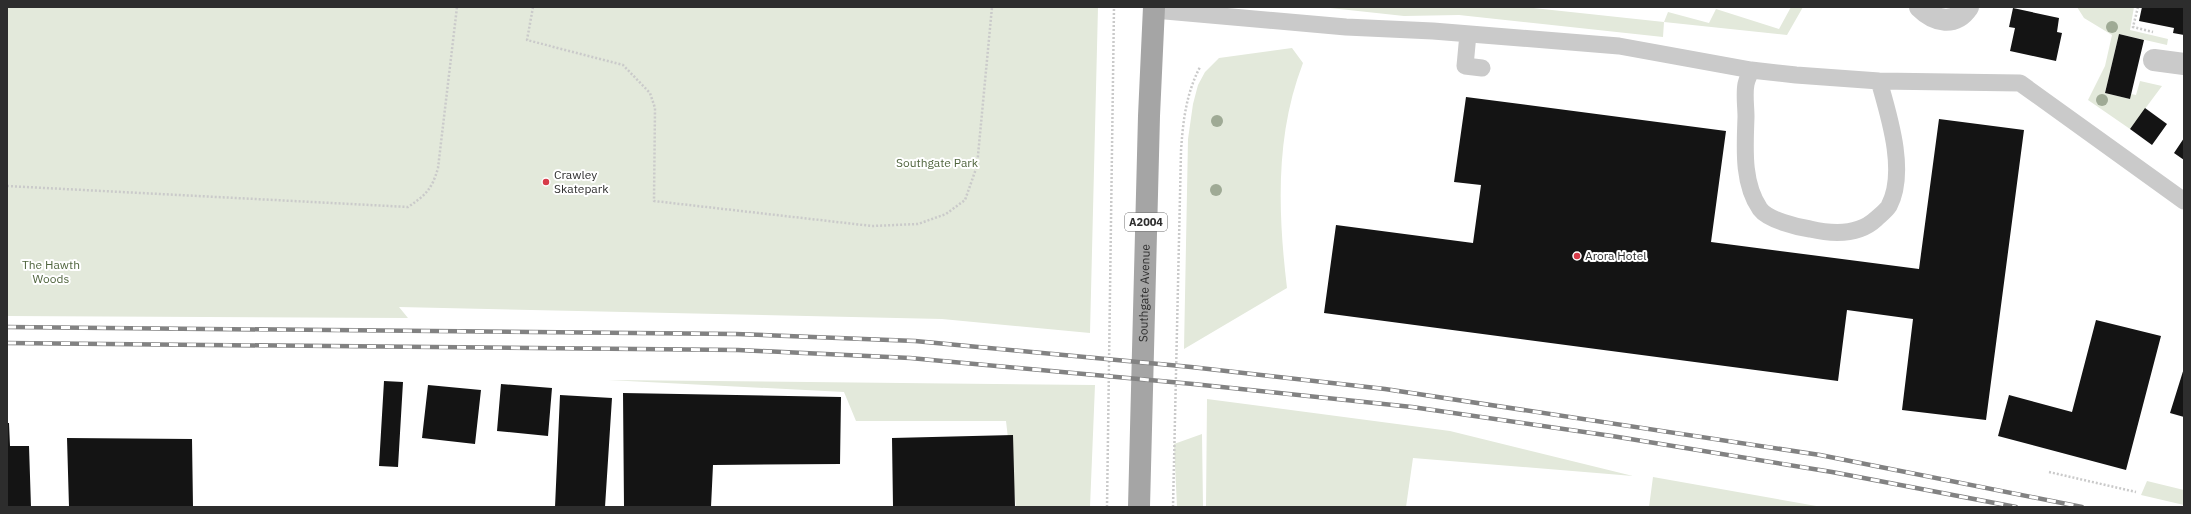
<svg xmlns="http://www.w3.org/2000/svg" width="2191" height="514" font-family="'IBM Plex Sans',sans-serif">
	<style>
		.green { fill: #e3e9db }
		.building { fill: #141414 }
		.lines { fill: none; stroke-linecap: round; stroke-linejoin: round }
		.path { stroke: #cacaca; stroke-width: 2.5; stroke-dasharray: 2 2; stroke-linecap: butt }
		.lane { stroke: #cacaca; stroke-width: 17 }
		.street { stroke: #cacaca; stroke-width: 22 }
		.primary { stroke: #a5a5a5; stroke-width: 22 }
		.rail-casing { stroke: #828282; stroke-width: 4.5 }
		.rail { stroke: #fff; stroke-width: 3; stroke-dasharray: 9; stroke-linecap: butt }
		.tree { fill: #9faa95 }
		.poi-dot { fill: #d73b49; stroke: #fff; stroke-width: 1.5 }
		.labels { text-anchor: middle; stroke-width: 4; stroke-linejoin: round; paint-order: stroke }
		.shield { fill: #fff; stroke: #6c6c6c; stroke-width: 1 }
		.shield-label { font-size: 11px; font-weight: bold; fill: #2d2d2d }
		.park-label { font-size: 12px; fill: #50653e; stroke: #fff }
		.poi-label { font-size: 12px; fill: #2d2d2d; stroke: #fff; text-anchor: start }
		.street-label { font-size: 12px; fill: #2d2d2d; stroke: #fff }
	</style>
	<rect width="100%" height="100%" fill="#fff"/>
	<!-- green -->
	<path class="green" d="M7,7H1098L1090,333L942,319L399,307L408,318L7,316Z
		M1321,7H1523L1664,22L1668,12L1709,23L1716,9L1779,29L1791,7H1803L1787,35L1664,22L1663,37L1459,15L1404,16Z
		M2077,7H2134L2130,30L2168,39L2167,45L2119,34L2105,93L2130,99L2131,94L2136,95L2140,81L2162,86L2130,129L2088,100L2105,66L2112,35L2084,18Z
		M1292,48L1303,63C1275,135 1278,213 1287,288L1184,349L1188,139L1193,104L1198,85L1205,72L1219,58Z
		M608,380L1095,385L1090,507H1016L1006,421H856L844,392Z
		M1207,399L1450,431L1633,476L1413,458L1406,507H1206Z
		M1202,434L1203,507H1177L1174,444Z
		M1653,477L1822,507H1649Z
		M2147,481L2184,490V505L2141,495Z"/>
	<!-- building -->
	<path class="building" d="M2142,7H2184V35L2173,33L2174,28L2139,21Z
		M2013,8L2059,18L2057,32L2062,33L2056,61L2010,51L2015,28L2009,27Z
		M2119,34L2144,40L2130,99L2105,93Z
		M1466,97L1726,131L1711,242L1919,269L1939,119L2024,130L1986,420L1902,410L1913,319L1847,310L1838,381L1324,313L1336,225L1473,243L1481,185L1454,182Z
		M2145,108L2167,124L2152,145L2130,129Z
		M2184,138V160L2174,153Z
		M2096,320L2161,336L2126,470L1998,436L2009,395L2072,412Z
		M2184,368V417L2170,413Z
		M384,381L403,382L398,467L379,466Z
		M501,384L552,388L548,436L497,431Z
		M428,385L481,390L475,444L422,438Z
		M623,393L841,397L840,464L713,465L711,507H624Z
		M560,395L612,398L605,507H555Z
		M7,423H9L10,446H29L31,507H7Z
		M1013,435L1015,507H893L892,438Z
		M67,438L192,439L193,507H69Z"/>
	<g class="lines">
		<!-- path -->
		<path class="path" d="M533,7L527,40L623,65L650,93L655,108L654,201L872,226L918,224L946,214L965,200L977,166L992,7
			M2138,7L2133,27L2153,32
			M7,186L408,207C426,195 432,189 438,168L457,7
			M2049,472L2136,492
			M1107,507L1114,7
			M1173,507L1181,151C1183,121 1186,94 1200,67"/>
		<!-- lane -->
		<path class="lane" d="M1154,10L1346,27L1433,31L1619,46L1751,70L1796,75L1879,81L2020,83L2184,201
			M1468,34L1465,66L1482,68
			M1751,70C1750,74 1747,79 1746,84C1744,94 1746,107 1746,117C1745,147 1742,183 1760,209C1768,220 1797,227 1810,229C1832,234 1859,235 1876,219C1880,215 1886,211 1889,206C1907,172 1889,116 1879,81"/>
		<!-- street -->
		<path class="street" d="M1920,7C1935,22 1955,26 1968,7
			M2154,60L2184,64"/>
		<!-- primary -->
		<path class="primary" id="s1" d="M1139,507L1149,116L1154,7"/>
		<!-- rail casing -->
		<g class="rail-casing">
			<path id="rail" d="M7,327L736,334L915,341L1191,367L1385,389L1820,455L2082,507
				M7,343L738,350L910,358L1193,384L1412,407L1612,436L1832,472L2016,507"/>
		</g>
		<!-- rail -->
		<use href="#rail" class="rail"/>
	</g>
	<!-- trees -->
	<g class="tree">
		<circle cx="2112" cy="27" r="6"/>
		<circle cx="2102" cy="100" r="6"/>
		<circle cx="1217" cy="121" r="6"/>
		<circle cx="1216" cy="190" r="6"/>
	</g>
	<!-- markers -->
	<g class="poi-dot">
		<circle cx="546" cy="182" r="4"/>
		<circle cx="1577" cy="256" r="4"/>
	</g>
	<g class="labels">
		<!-- shield labels -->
		<rect class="shield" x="1125" y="213" width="42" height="18" rx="3"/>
		<g class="shield-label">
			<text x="1146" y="226">A2004</text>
		</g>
		<!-- park labels -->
		<g class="park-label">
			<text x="937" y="167">Southgate Park</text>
			<text x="51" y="269">The Hawth<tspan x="51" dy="14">Woods</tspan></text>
		</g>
		<!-- poi labels -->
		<g class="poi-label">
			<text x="554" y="179">Crawley<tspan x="554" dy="14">Skatepark</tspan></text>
			<text x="1585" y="260">Arora Hotel</text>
		</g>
		<!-- street labels -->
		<g class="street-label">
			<text dy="4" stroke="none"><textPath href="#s1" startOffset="214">Southgate Avenue</textPath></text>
		</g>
	</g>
	<!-- border -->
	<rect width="2191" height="514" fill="none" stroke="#2d2d2d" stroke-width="16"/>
</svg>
